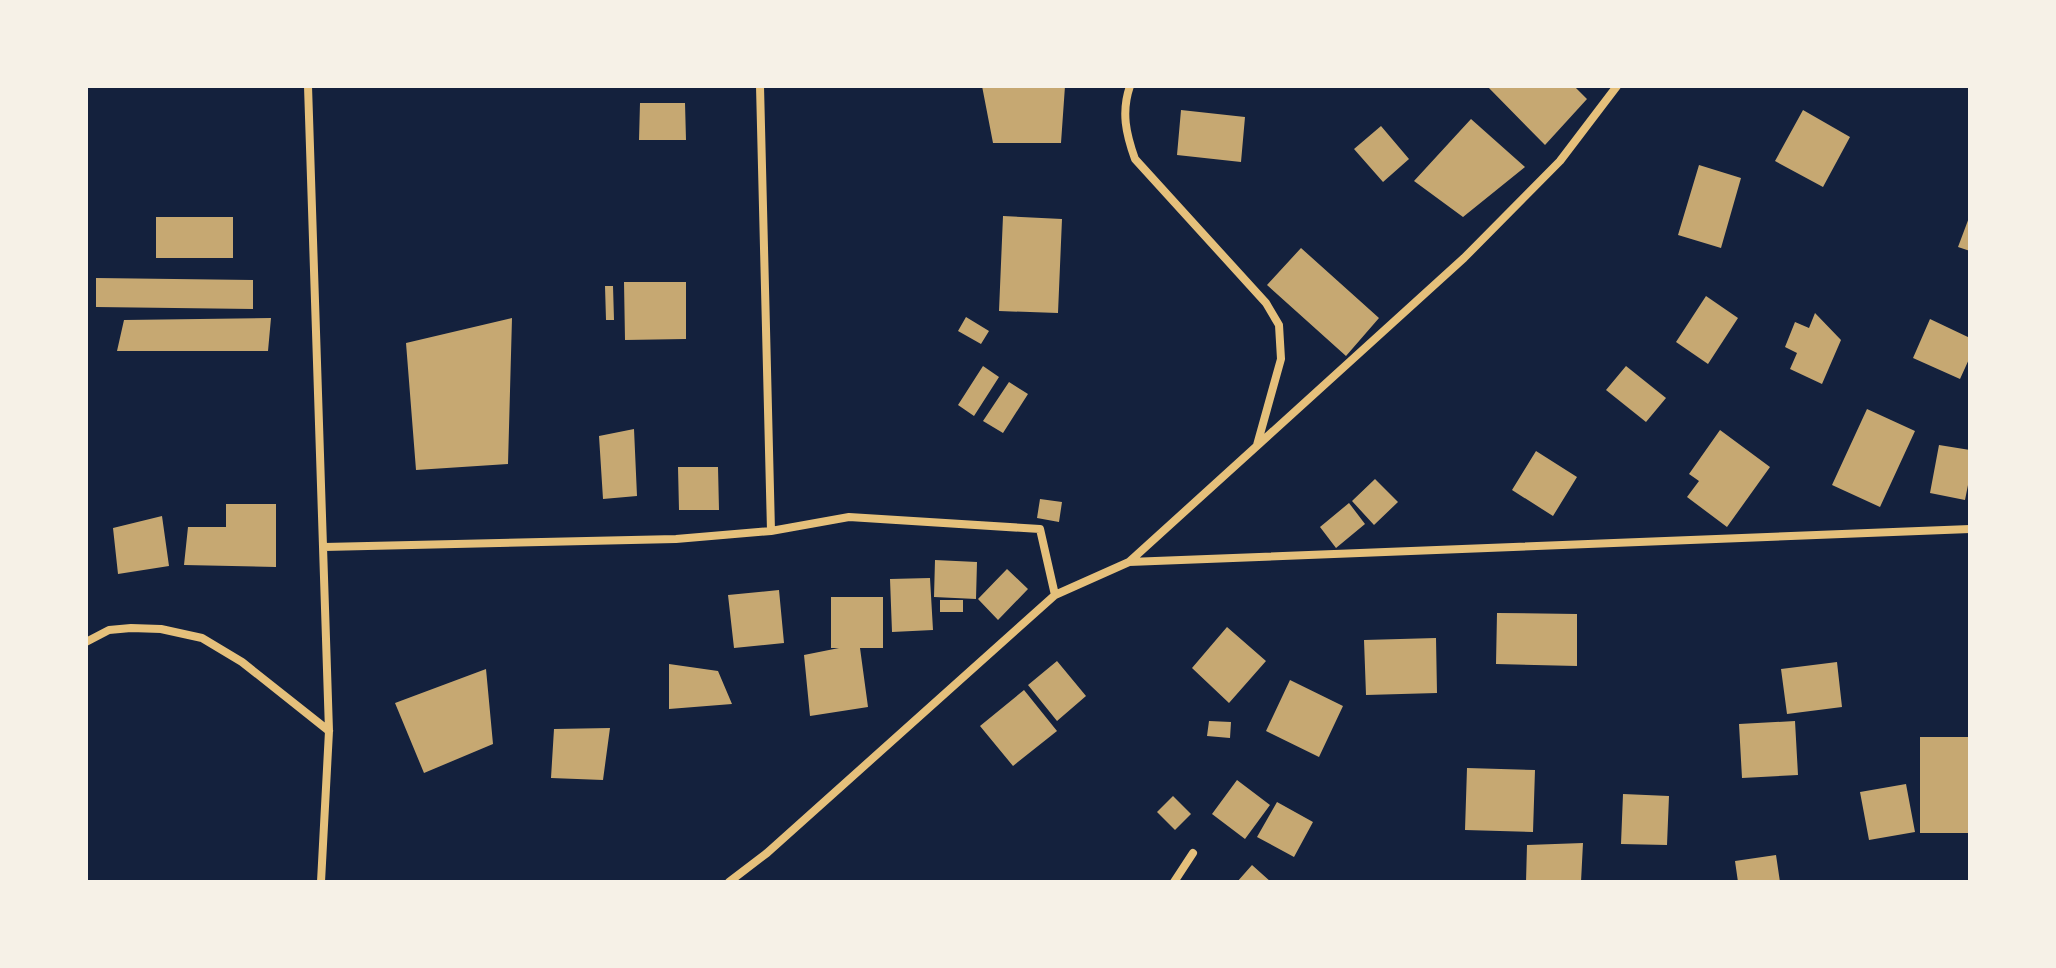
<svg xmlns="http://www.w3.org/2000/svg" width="2056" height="968" font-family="Mulish,sans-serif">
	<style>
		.building { fill: #c6a872 }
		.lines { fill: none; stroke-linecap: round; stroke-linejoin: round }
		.minor { stroke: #e5c07b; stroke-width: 8 }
	</style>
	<rect width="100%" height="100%" fill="#14213d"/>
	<!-- building -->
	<path class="building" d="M982,86H1065L1061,143H993Z
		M1487,86H1574L1587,99L1545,145Z
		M640,103H685L686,140H639Z
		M1181,110L1245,117L1241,162L1177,155Z
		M1803,110L1850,137L1823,187L1775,161Z
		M1471,119L1525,167L1463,217L1414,181Z
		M1381,126L1409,159L1383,182L1354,149Z
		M1699,165L1741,178L1721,248L1678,235Z
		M1970,215V251L1958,247Z
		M1003,216L1062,219L1058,313L999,311Z
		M156,217H233V258H156Z
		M1301,248L1379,318L1346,356L1267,285Z
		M96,278L253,280V309L96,307Z
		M624,282H686V339L625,340Z
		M605,286H613L614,320H606Z
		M1706,296L1738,318L1708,364L1676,342Z
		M1815,313L1841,340L1822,384L1790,369L1797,353L1785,347L1795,322L1809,328Z
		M966,317L989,331L981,344L958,331Z
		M271,318L268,351H117L124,320Z
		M512,318L508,464L416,470L406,343Z
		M1930,319L1970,338V357L1960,379L1913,358Z
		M983,366L999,377L974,416L958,405Z
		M1626,366L1666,398L1646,422L1606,390Z
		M1009,382L1028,394L1003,433L983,421Z
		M1867,409L1915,431L1880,507L1832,485Z
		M634,429L637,496L603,499L599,436Z
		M1720,430L1770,467L1727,527L1687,497L1699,481L1689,474Z
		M1939,445L1970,450V475L1965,500L1930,493Z
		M1536,451L1577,477L1553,516L1512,490Z
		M678,467H718L719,510H679Z
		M1375,479L1398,502L1374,525L1352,501Z
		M1040,499L1062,502L1059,522L1037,518Z
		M1349,503L1365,524L1336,548L1320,527Z
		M226,504H276V567L184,565L188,527H226Z
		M162,516L169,566L118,574L113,528Z
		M935,560L977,562L976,599L934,597Z
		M1007,569L1028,589L998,620L978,599Z
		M930,578L933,630L892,632L890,579Z
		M779,590L784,643L734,648L728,595Z
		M831,597H883V648H860L868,707L810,716L804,655L839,648H831Z
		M940,600H963V612H940Z
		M1497,613L1577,614V666L1496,664Z
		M1227,627L1266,661L1229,703L1192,668Z
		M1436,638L1437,693L1366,695L1364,640Z
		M1057,661L1086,696L1057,721L1028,685Z
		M1837,662L1842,707L1787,714L1781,669Z
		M669,664L718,671L732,704L669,709Z
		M486,669L493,744L424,773L395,703Z
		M1290,680L1343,706L1319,757L1266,731Z
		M1024,690L1057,731L1013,766L980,726Z
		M1209,721L1231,722L1230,738L1207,736Z
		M1795,721L1798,775L1742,778L1739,724Z
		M610,728L603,780L551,778L554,729Z
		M1920,737H1970V833H1920Z
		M1467,768L1535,770L1533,832L1465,830Z
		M1237,780L1270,805L1245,839L1212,814Z
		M1906,784L1915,832L1869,840L1860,792Z
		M1623,794L1669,796L1667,845L1621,844Z
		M1173,796L1191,814L1175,830L1157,812Z
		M1277,802L1313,822L1294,857L1257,837Z
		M1583,843L1581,882H1526L1527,845Z
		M1776,855L1780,882H1738L1735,861Z
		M1252,865L1271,882H1237Z"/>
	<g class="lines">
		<!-- minor -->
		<path class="minor" d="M308,86L329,731L321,882
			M760,86L771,531
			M1130,86C1121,112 1126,134 1135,159L1266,303L1279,325L1281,359L1257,445
			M324,547L676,539L771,531L849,517L1040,529L1055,595
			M1129,562L1970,529
			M86,642L109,630L131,628L161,629L202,638L242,662L329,731
			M729,882L767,853L1055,595L1129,562L1464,258L1560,161L1617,86
			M1174,882L1193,853"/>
	</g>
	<!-- border -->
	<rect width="2056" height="968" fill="none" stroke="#f6f1e7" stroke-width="176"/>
</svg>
